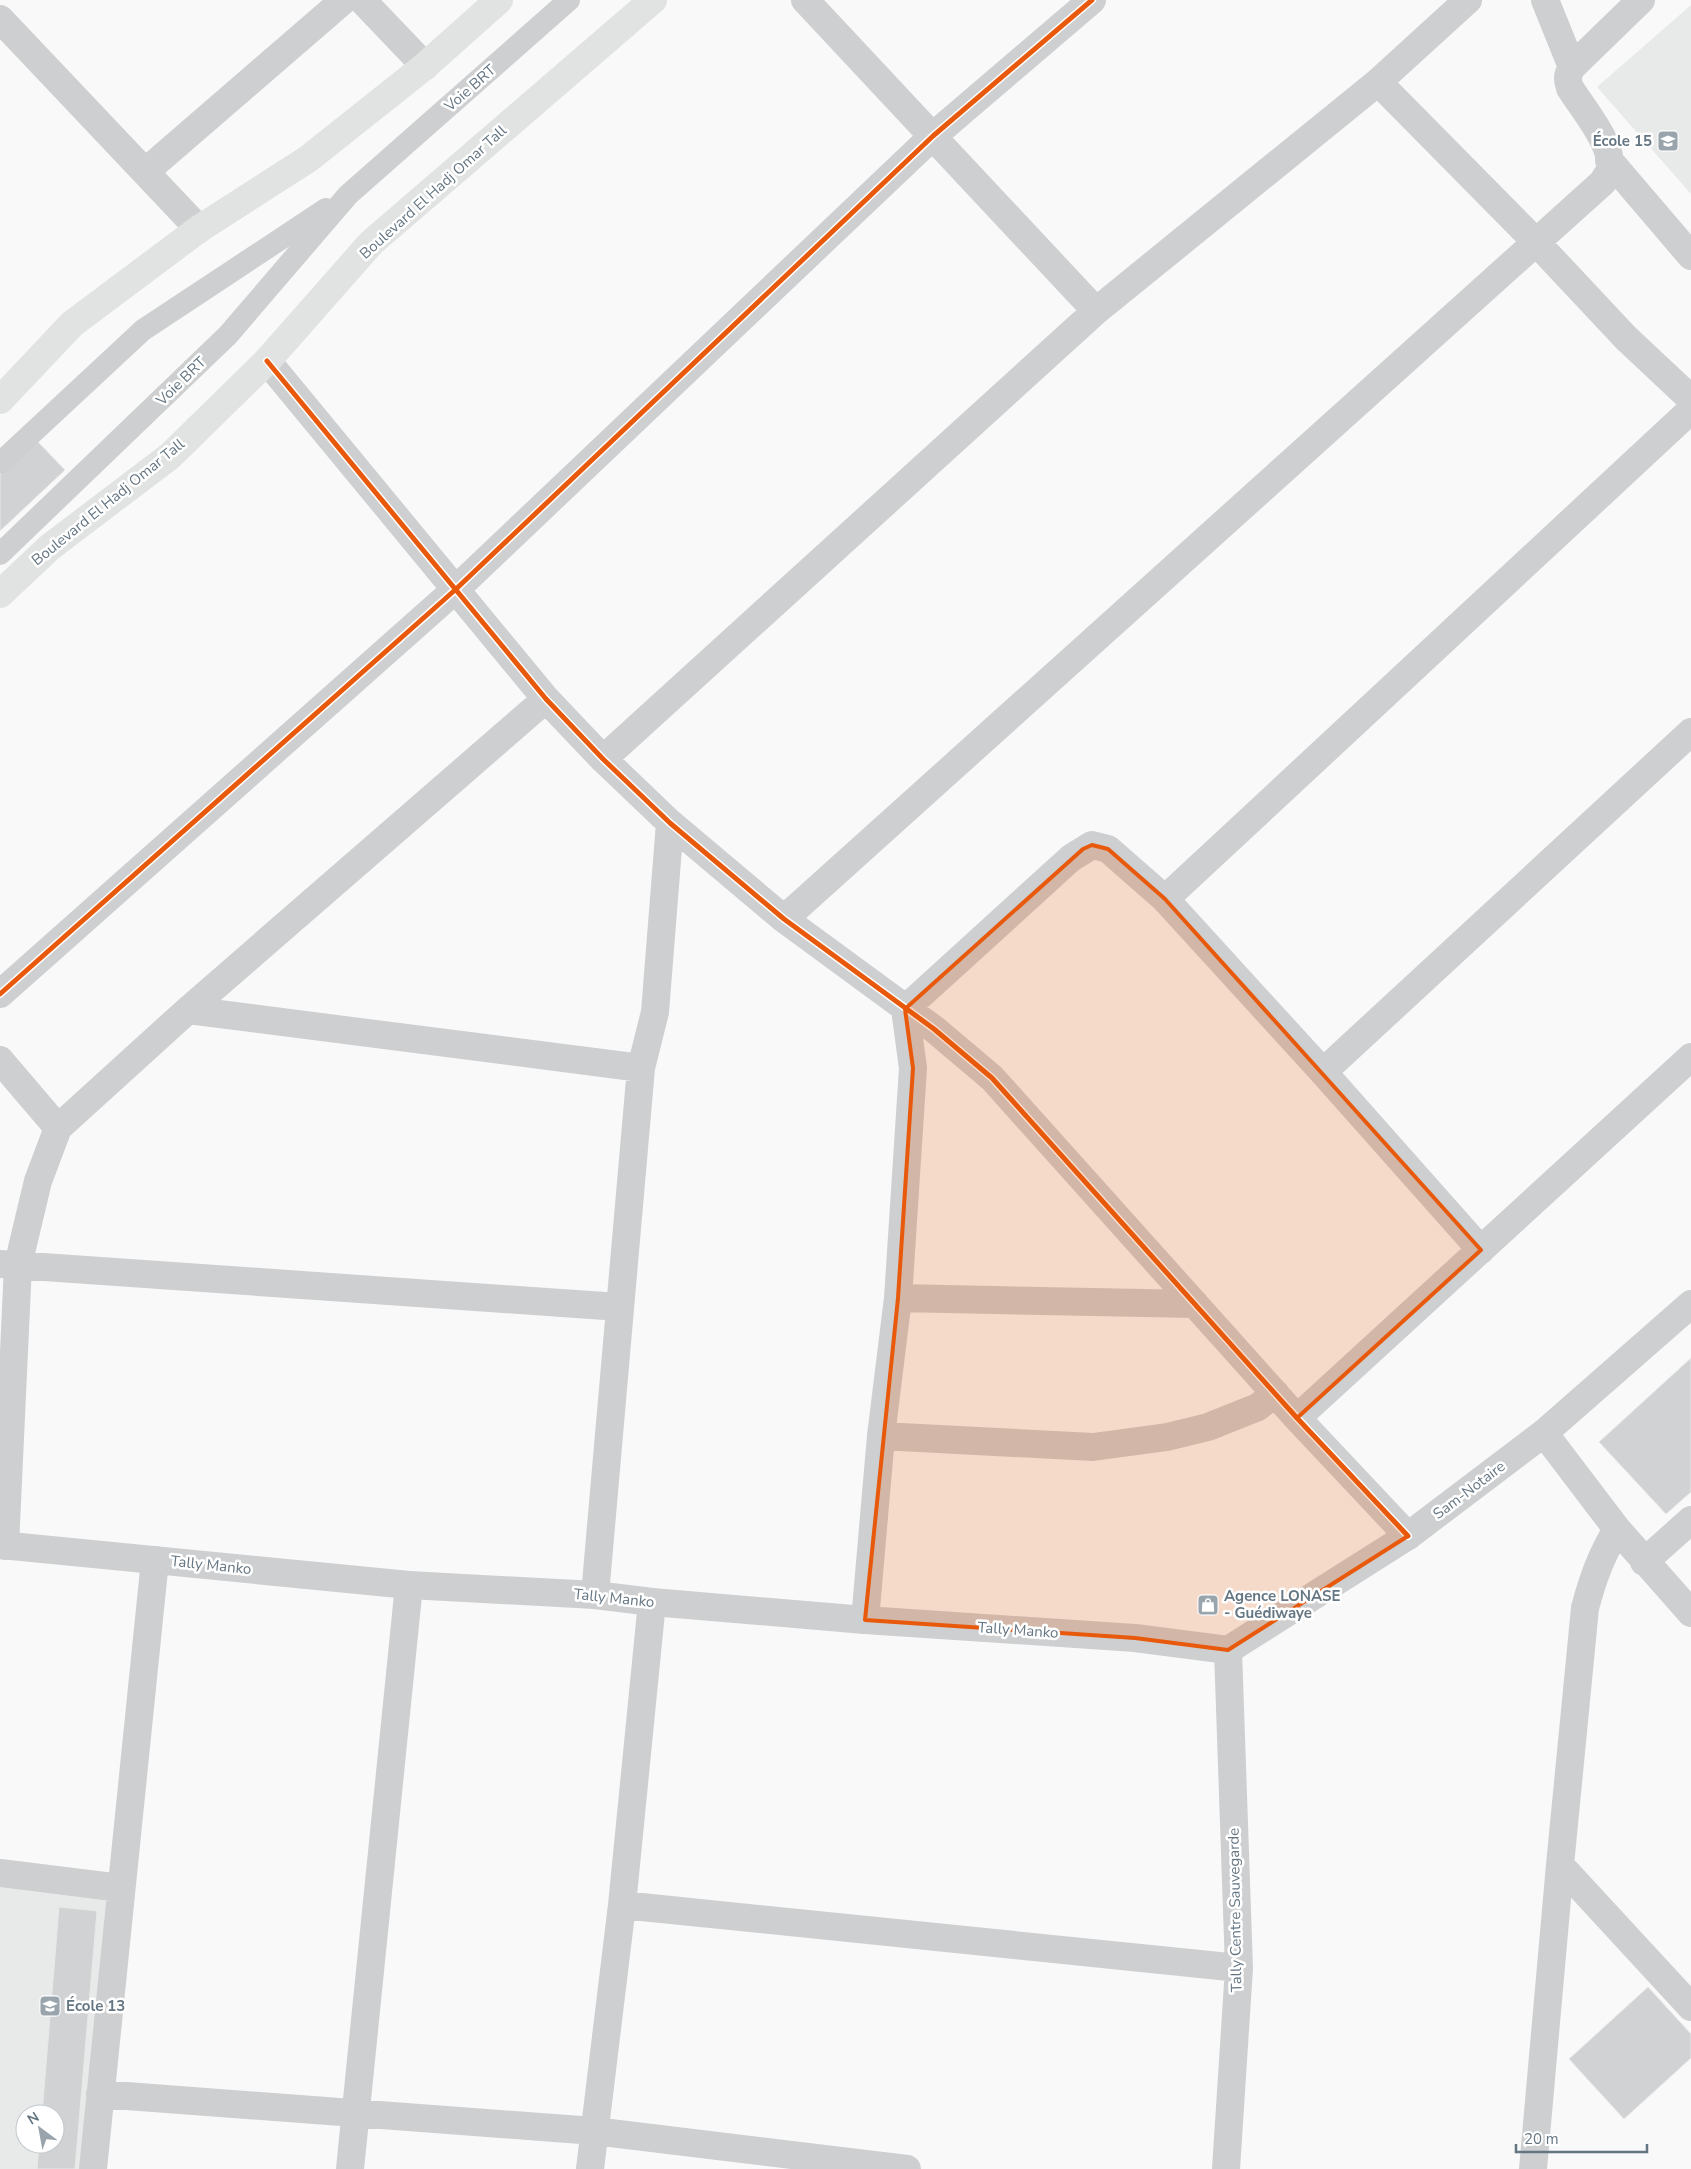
<svg xmlns="http://www.w3.org/2000/svg" width="1691" height="2169" font-family="'Nunito Sans',sans-serif">
	<style>
		.built { fill: #e8e9e9; fill-rule: evenodd }
		.building { fill: #d0d2d3; stroke: #e8e8e8 }
		.lines { fill: none; stroke-linecap: round; stroke-linejoin: round }
		.service { stroke: #cecfd0; stroke-width: 22 }
		.minor { stroke: #cecfd0; stroke-width: 28 }
		.tertiary { stroke: #cecfd0; stroke-width: 28 }
		.secondary { stroke: #e1e2e2; stroke-width: 28 }
		.cycleway-casing { stroke: #fff; stroke-width: 8 }
		.cycleway { stroke: #e8590c; stroke-width: 5 }
		.marked { fill: #e8590c; fill-opacity: 0.2; stroke: #e8590c; stroke-width: 4; stroke-linejoin: round }
		.labels { text-anchor: middle; stroke-width: 5; stroke-linejoin: round; paint-order: stroke }
		.street-label { font-size: 15px; fill: #657683; stroke: #fff }
		.poi-label { font-size: 15px; font-weight: bold; fill: #657683; stroke: #fff; text-anchor: start }
	</style>
	<rect width="100%" height="100%" fill="#f9f9f9"/>
	<!-- built -->
	<path class="built" d="M1691,5V194L1597,87Z
		M0,1885L111,1898L84,2169H0ZM25,2114H55V2144H25Z"/>
	<!-- building -->
	<path class="building" d="M37,441L65,470L0,531V475Z
		M1691,1358V1492L1666,1514L1599,1442Z
		M59,1907L97,1911L75,2169H37L39,2144H55V2114H42Z
		M1648,1987L1691,2034V2058L1624,2119L1569,2059Z"/>
	<g class="lines">
		<!-- service -->
		<path class="service" d="M0,463L143,330L326,209
			M0,554L228,335L348,195L569,0"/>
		<!-- minor -->
		<path class="minor" d="M362,0L425,66
			M805,0L1096,311
			M1545,0L1572,67
			M0,19L199,229
			M1378,82L1535,241L1626,338L1691,399
			M1609,160L1691,256
			M145,172L344,0
			M267,361L546,699L603,759L670,823L784,919L934,1029L992,1078L1297,1418L1408,1536
			M603,759L1096,311L1378,82L1468,0
			M1165,899L1691,410
			M784,919L1603,182C1604,179 1607,175 1609,172C1617,148 1582,108 1570,88C1567,80 1567,75 1572,67L1641,0
			M0,994L455,590L933,136L1092,0
			M905,1009L1071,858L1092,845L1108,849L1165,899L1323,1072L1481,1250
			M188,1010L641,1068
			M0,1060L58,1128
			M1323,1072L1691,732
			M0,1264L619,1307
			M898,1298L1195,1304
			M1297,1418L1691,1057
			M1544,1433L1617,1529L1691,1613
			M881,1436L1093,1447L1167,1437L1208,1427L1258,1407L1275,1393
			M5,1546L18,1265L38,1181L58,1128L188,1010L546,699
			M1644,1562L1691,1520
			M595,1595L641,1068L655,1012L670,823
			M865,1620L881,1436L898,1298L913,1068L905,1009
			M1560,1865L1691,2007
			M0,1873L121,1888
			M622,1905L1239,1968
			M100,2094L594,2131L907,2169
			M93,2169L155,1560
			M350,2169L409,1585
			M590,2169L622,1905L652,1602
			M1226,2169L1239,1968L1228,1650
			M1533,2169L1560,1865L1585,1608C1593,1578 1601,1556 1617,1529"/>
		<!-- tertiary -->
		<path class="tertiary" d="M0,1545L409,1585L595,1595L652,1602L865,1620L1135,1638L1228,1650L1408,1536L1544,1433L1691,1304"/>
		<!-- secondary -->
		<path class="secondary" d="M0,400L72,324L199,229L308,159L425,66L499,0
			M0,594L50,547L170,456L267,361L371,243L653,0"/>
		<!-- cycleway casing -->
		<g class="cycleway-casing">
			<path id="cycleway" d="M267,361L546,699L603,759L670,823L784,919L934,1029L992,1078L1297,1418L1408,1536
				M0,994L455,590L933,136L1092,0"/>
		</g>
		<!-- cycleway -->
		<use href="#cycleway" class="cycleway"/>
	</g>
	<!-- marked area -->
	<path class="marked" d="M1092,845L1108,849L1165,899L1481,1250L1297,1418L1408,1536L1228,1650L1135,1638L865,1620L898,1298L913,1068L905,1009L1083,849Z"/>
	<!-- icons -->
	<defs>
		<g id="school-square" transform="scale(1.125)"><rect x="-9" y="-9" width="18" height="18" rx="4" fill="#99a4ac" stroke="#fff"/><path d="M0-5L7-2L0 1L-7-2ZM-4 1L0 2.5L4 1V4Q0 6-4 4Z" fill="#fff"/></g>
		<g id="shop-square" transform="scale(1.125)"><rect x="-9" y="-9" width="18" height="18" rx="4" fill="#99a4ac" stroke="#fff"/><path d="M-5-2.5h2.3a2.7 3.5 0 0 1 5.4 0H5L5.5 6h-11ZM-1.5-2.5h3a1.5 2.3 0 0 0-3 0Z" fill="#fff"/></g>
	</defs>
	<g fill-rule="evenodd">
		<use href="#school-square" x="1668" y="141"/>
		<use href="#shop-square" x="1208" y="1605"/>
		<use href="#school-square" x="50" y="2006"/>
	</g>
	<g class="labels">
		<!-- street labels -->
		<g class="street-label">
			<text transform="translate(470 88) rotate(-41)" y="5">Voie BRT</text>
			<text transform="translate(433 192) rotate(-42)" y="5">Boulevard El Hadj Omar Tall</text>
			<text transform="translate(181 381) rotate(-44)" y="5">Voie BRT</text>
			<text transform="translate(108 502) rotate(-39)" y="5">Boulevard El Hadj Omar Tall</text>
			<text transform="translate(1469 1490) rotate(-37)" y="5">Sam-Notaire</text>
			<text transform="translate(211 1565) rotate(6)" y="5">Tally Manko</text>
			<text transform="translate(614 1598) rotate(6)" y="5">Tally Manko</text>
			<text transform="translate(1018 1630) rotate(4)" y="5">Tally Manko</text>
			<text transform="translate(1235 1910) rotate(-91)" y="5">Tally Centre Sauvegarde</text>
		</g>
		<!-- poi labels -->
		<g class="poi-label">
			<text x="1652" y="146" text-anchor="end">École 15</text>
			<text x="1224" y="1601">Agence LONASE<tspan x="1224" dy="17">- Guédiwaye</tspan></text>
			<text x="66" y="2011">École 13</text>
		</g>
	</g>
	<!-- north arrow -->
	<g transform="translate(40 2129) rotate(328)"><circle r="24" fill="#ffffff" stroke="#c1c8cd"/>
	<path d="M0-4L9 19L0 12L-9 19Z" fill="#99a4ac"/>
	<text y="-8" font-size="14" font-weight="bold" text-anchor="middle" fill="#657683">N</text>
	</g>
	<!-- scale -->
	<path d="M1516 2144v8h131v-8" fill="none" stroke="#657683" stroke-width="2.5"/>
	<text x="1524" y="2144" font-size="15" fill="#657683" stroke="#ffffff" stroke-width="4" paint-order="stroke">20 m</text>
</svg>
